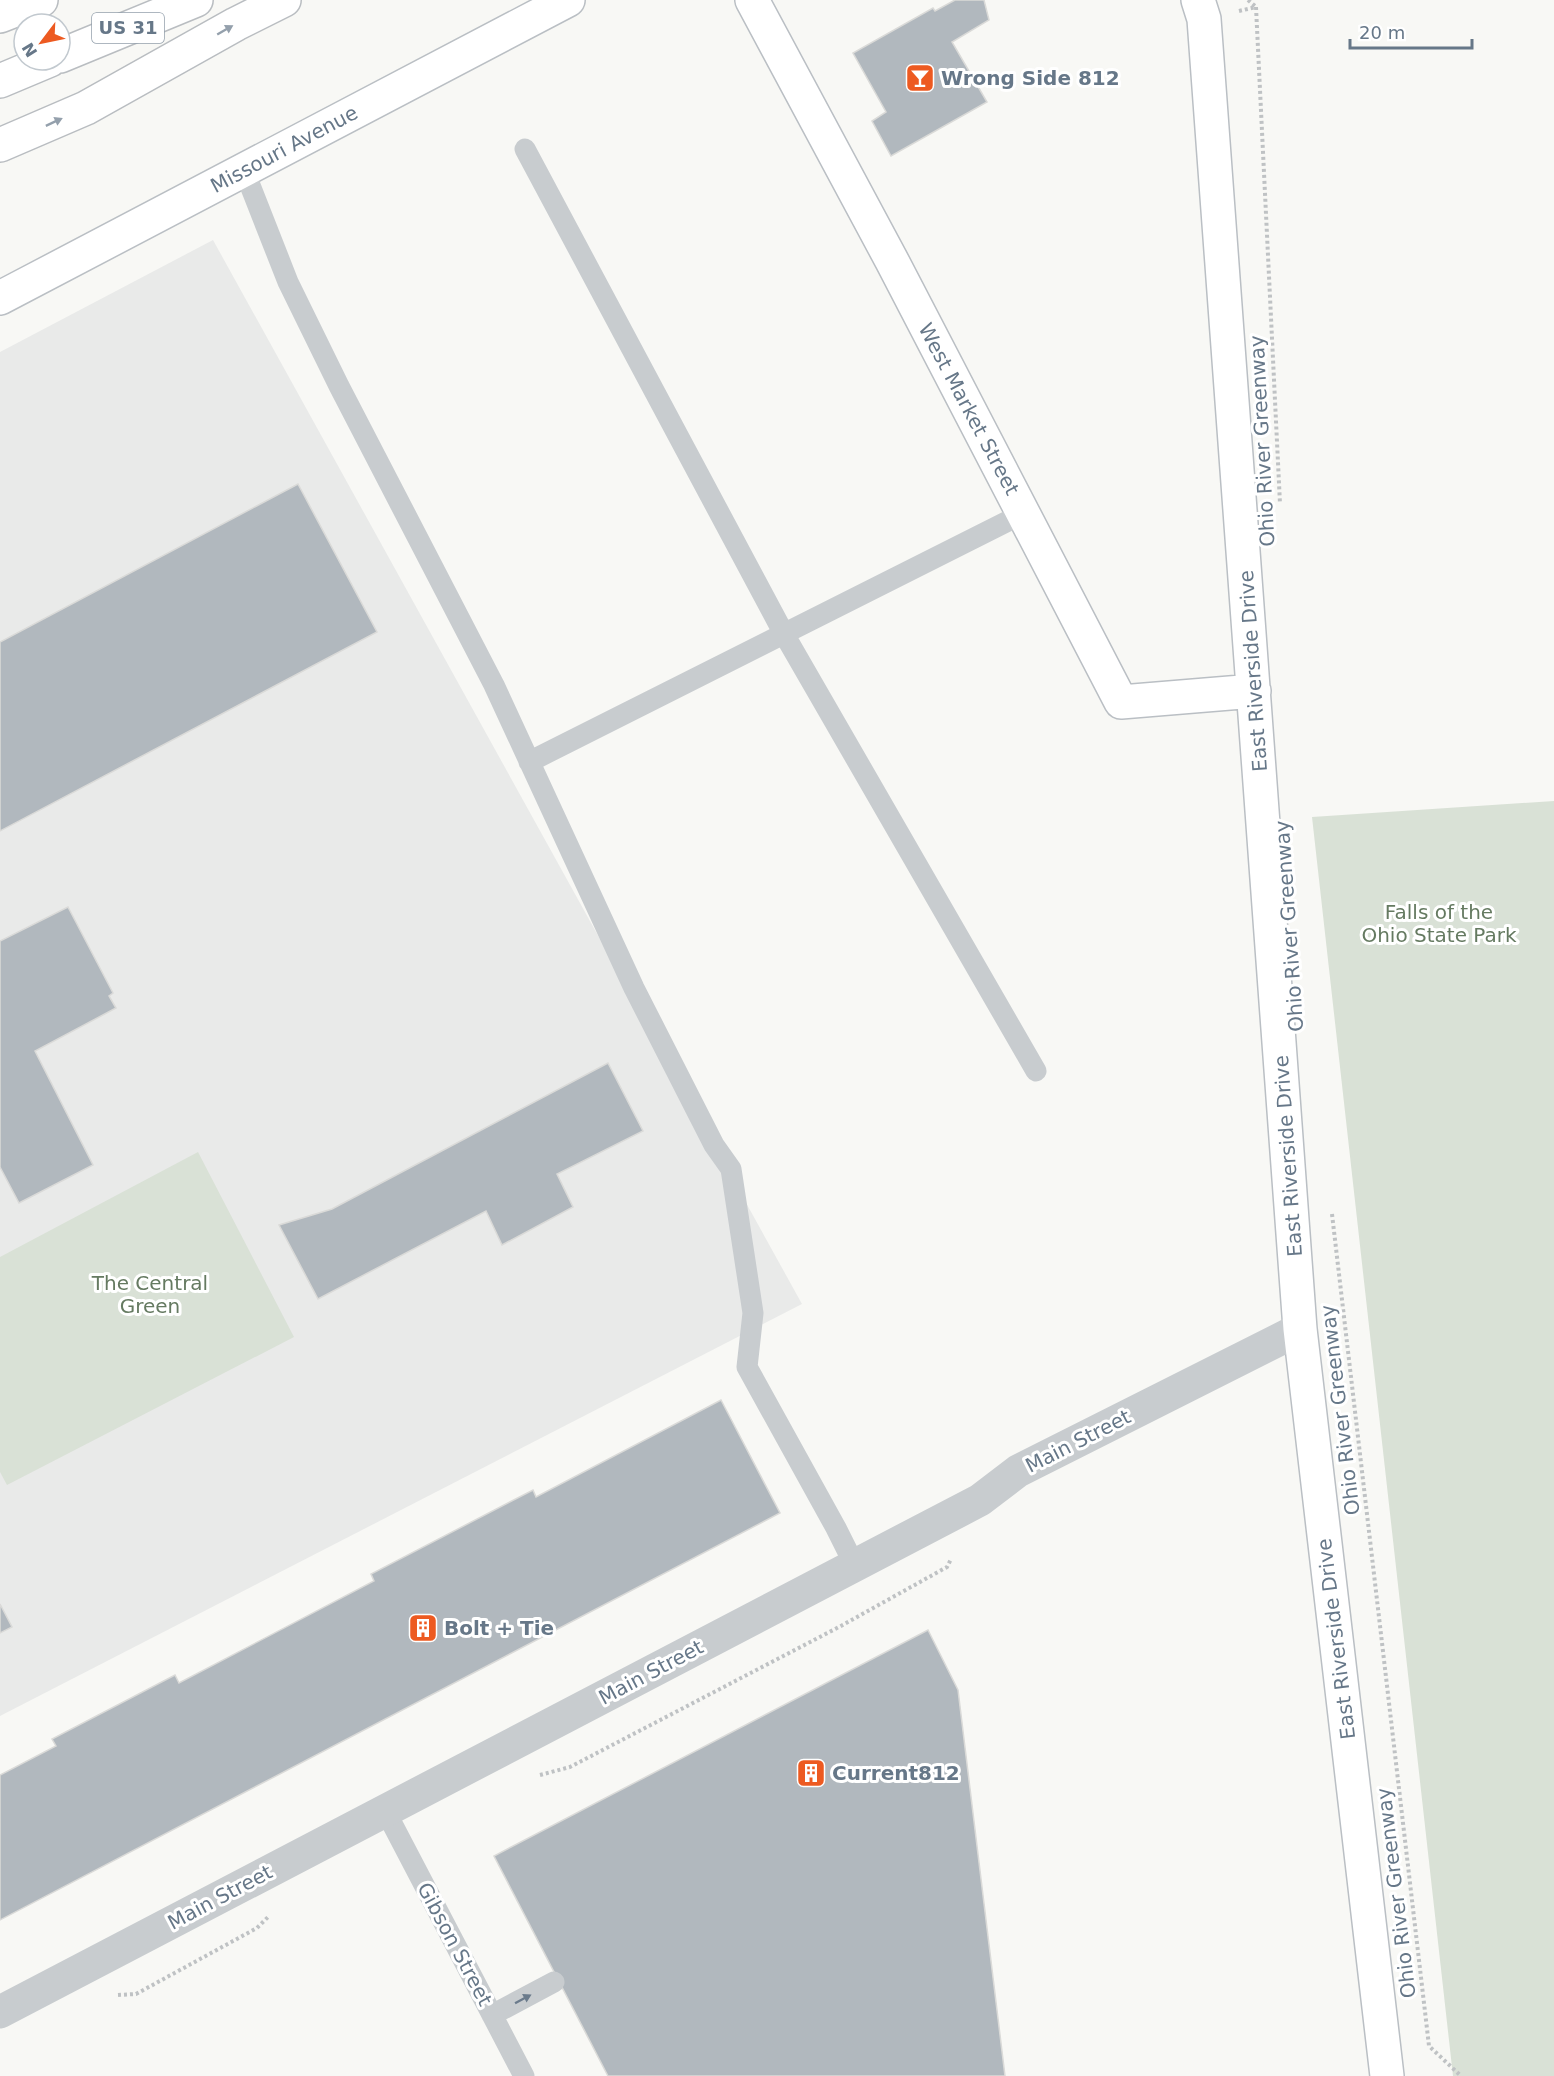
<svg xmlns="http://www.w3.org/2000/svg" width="1554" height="2076" font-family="'DejaVu Sans',sans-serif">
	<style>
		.built { fill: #e9eae9 }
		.green { fill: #d9e1d6 }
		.building { fill: #b1b8be; stroke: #dadad8; stroke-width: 1.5 }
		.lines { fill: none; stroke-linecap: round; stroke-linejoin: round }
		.secondary-casing { stroke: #babfc4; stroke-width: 36 }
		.primary-casing { stroke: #b9bdc1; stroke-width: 36 }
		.path { stroke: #bfc2c4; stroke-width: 4; stroke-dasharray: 3 3; stroke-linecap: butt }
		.lane { stroke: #c8cccf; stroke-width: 21 }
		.street { stroke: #c8cccf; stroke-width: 33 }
		.secondary { stroke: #fff; stroke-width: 33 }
		.primary { stroke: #fff; stroke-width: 33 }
		.oneway { fill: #94a0ac }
		.oneway2 { fill: #6b7b8c }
		.labels { text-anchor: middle; stroke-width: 6; stroke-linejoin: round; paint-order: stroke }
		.shield { fill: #fff; stroke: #94a0ac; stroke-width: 1.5 }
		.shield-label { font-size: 18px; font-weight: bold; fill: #678 }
		.poi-label { font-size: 20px; font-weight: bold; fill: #678; stroke: #fff; text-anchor: start }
		.street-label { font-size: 20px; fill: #678; stroke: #fff }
		.park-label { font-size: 20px; fill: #657a61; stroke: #fff }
	</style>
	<rect width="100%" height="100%" fill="#f8f8f5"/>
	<!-- built -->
	<path class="built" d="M213,240L802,1304L0,1716V352Z"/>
	<!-- green -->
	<path class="green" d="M1554,801V2076H1453L1312,817Z
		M198,1152L294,1337L7,1485L0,1472V1257Z"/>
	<!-- building -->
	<path class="building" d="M955,0H984L989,20L952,42L987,102L891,156L872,121L886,112L853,53L933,8L935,11Z
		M298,484L377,632L0,831V642Z
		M68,907L113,993L109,996L116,1008L35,1051L93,1165L19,1203L0,1167V941Z
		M608,1063L643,1131L557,1174L573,1207L502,1245L486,1211L318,1299L279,1225L332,1209Z
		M721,1400L780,1513L0,1920V1775L56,1746L52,1739L175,1675L179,1683L374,1581L371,1574L533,1490L536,1497Z
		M0,1604L12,1627L0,1633Z
		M928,1630L958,1690L1005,2076H608L494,1856Z"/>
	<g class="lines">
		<!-- secondary casing -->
		<g class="secondary-casing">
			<path id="secondary" d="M752,0L892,261L1121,702L1254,691
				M1198,0L1204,19L1300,1329L1387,2076
				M0,298L568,0"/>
		</g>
		<!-- primary casing -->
		<g class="primary-casing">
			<path id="primary" d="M0,16L41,0
				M60,56L196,0
				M0,81L50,60
				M0,145L86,108L236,24L284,0"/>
		</g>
		<!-- path -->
		<path class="path" d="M1248,0L1255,6
			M1256,7L1280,504
			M1239,11L1256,7
			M1332,1214L1429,2046L1461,2076
			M540,1775L570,1767L839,1627L947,1567L951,1559
			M118,1995L136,1994L257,1928L269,1916"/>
		<!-- lane -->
		<path class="lane" d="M525,149L784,634L1036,1071
			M244,170L288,282L339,386L494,685L634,988L714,1145L731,1169L753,1313L747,1367L836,1528L855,1566
			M529,762L1024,513
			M386,1812L524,2076
			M492,2015L554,1982"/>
		<!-- street -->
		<path class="street" d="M0,2012L980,1500L1018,1471L1300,1329"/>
		<!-- secondary -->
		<use href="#secondary" class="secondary"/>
		<!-- primary -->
		<use href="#primary" class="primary"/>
	</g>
	<!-- one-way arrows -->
	<defs><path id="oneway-solid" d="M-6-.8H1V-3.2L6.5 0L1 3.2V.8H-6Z" transform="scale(1.5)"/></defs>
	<g class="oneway">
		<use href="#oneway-solid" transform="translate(225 30) rotate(-30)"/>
		<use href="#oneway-solid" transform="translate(54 122) rotate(-25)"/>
	</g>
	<use class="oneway2" href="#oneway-solid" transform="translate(523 1999) rotate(-28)"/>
	<!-- icons -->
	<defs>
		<g id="bar-square" transform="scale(1.5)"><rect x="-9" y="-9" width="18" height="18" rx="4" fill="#ed5a21" stroke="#fff"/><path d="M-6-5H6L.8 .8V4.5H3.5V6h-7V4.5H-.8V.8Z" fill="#fff"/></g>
		<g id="building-square" transform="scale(1.5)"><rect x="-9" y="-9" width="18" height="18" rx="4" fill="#ed5a21" stroke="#fff"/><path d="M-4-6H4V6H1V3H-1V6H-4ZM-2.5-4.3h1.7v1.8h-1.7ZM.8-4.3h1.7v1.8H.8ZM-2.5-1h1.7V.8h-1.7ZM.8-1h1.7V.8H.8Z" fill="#fff"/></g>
	</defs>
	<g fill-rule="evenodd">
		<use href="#bar-square" x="920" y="78"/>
		<use href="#building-square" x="423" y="1628"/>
		<use href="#building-square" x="811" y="1773"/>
	</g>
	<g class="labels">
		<!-- shield labels -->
		<rect class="shield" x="92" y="13" width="72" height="30" rx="4.5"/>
		<g class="shield-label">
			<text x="128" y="34">US 31</text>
		</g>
		<!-- poi labels -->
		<g class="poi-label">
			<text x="941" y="85">Wrong Side 812</text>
			<text x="444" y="1635">Bolt + Tie</text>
			<text x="832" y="1780">Current812</text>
		</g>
		<!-- street labels -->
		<g class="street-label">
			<text transform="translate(284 149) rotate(-28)" y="7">Missouri Avenue</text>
			<text transform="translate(969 409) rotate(62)" y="7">West Market Street</text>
			<text transform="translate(1262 441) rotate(-93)" y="7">Ohio River Greenway</text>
			<text transform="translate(1253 671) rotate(-94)" y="7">East Riverside Drive</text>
			<text transform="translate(1289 926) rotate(-94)" y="7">Ohio River Greenway</text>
			<text transform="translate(1288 1156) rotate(-94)" y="7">East Riverside Drive</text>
			<text transform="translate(1340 1410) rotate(-97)" y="7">Ohio River Greenway</text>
			<text transform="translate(1078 1441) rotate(-27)" y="7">Main Street</text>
			<text transform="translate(1336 1639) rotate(-97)" y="7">East Riverside Drive</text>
			<text transform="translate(651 1672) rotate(-28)" y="7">Main Street</text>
			<text transform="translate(1396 1893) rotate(-97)" y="7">Ohio River Greenway</text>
			<text transform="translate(220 1897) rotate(-28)" y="7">Main Street</text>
			<text transform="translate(455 1944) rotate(62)" y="7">Gibson Street</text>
		</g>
		<!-- park labels -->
		<g class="park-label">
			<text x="1439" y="919">Falls of the<tspan x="1439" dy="23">Ohio State Park</tspan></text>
			<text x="150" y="1290">The Central<tspan x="150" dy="23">Green</tspan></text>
		</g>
	</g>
	<!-- north arrow -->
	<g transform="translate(42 42) rotate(238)"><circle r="28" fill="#ffffff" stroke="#c2c9cf" stroke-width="1.5"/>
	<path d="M0-4.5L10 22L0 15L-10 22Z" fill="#ed5a21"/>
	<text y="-9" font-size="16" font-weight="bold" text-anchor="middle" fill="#667788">N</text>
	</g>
	<!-- scale -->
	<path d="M1350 39v9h122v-9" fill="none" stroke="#667788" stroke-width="3"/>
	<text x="1359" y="39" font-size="18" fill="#667788" stroke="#ffffff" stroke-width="4.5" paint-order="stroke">20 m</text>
</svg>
